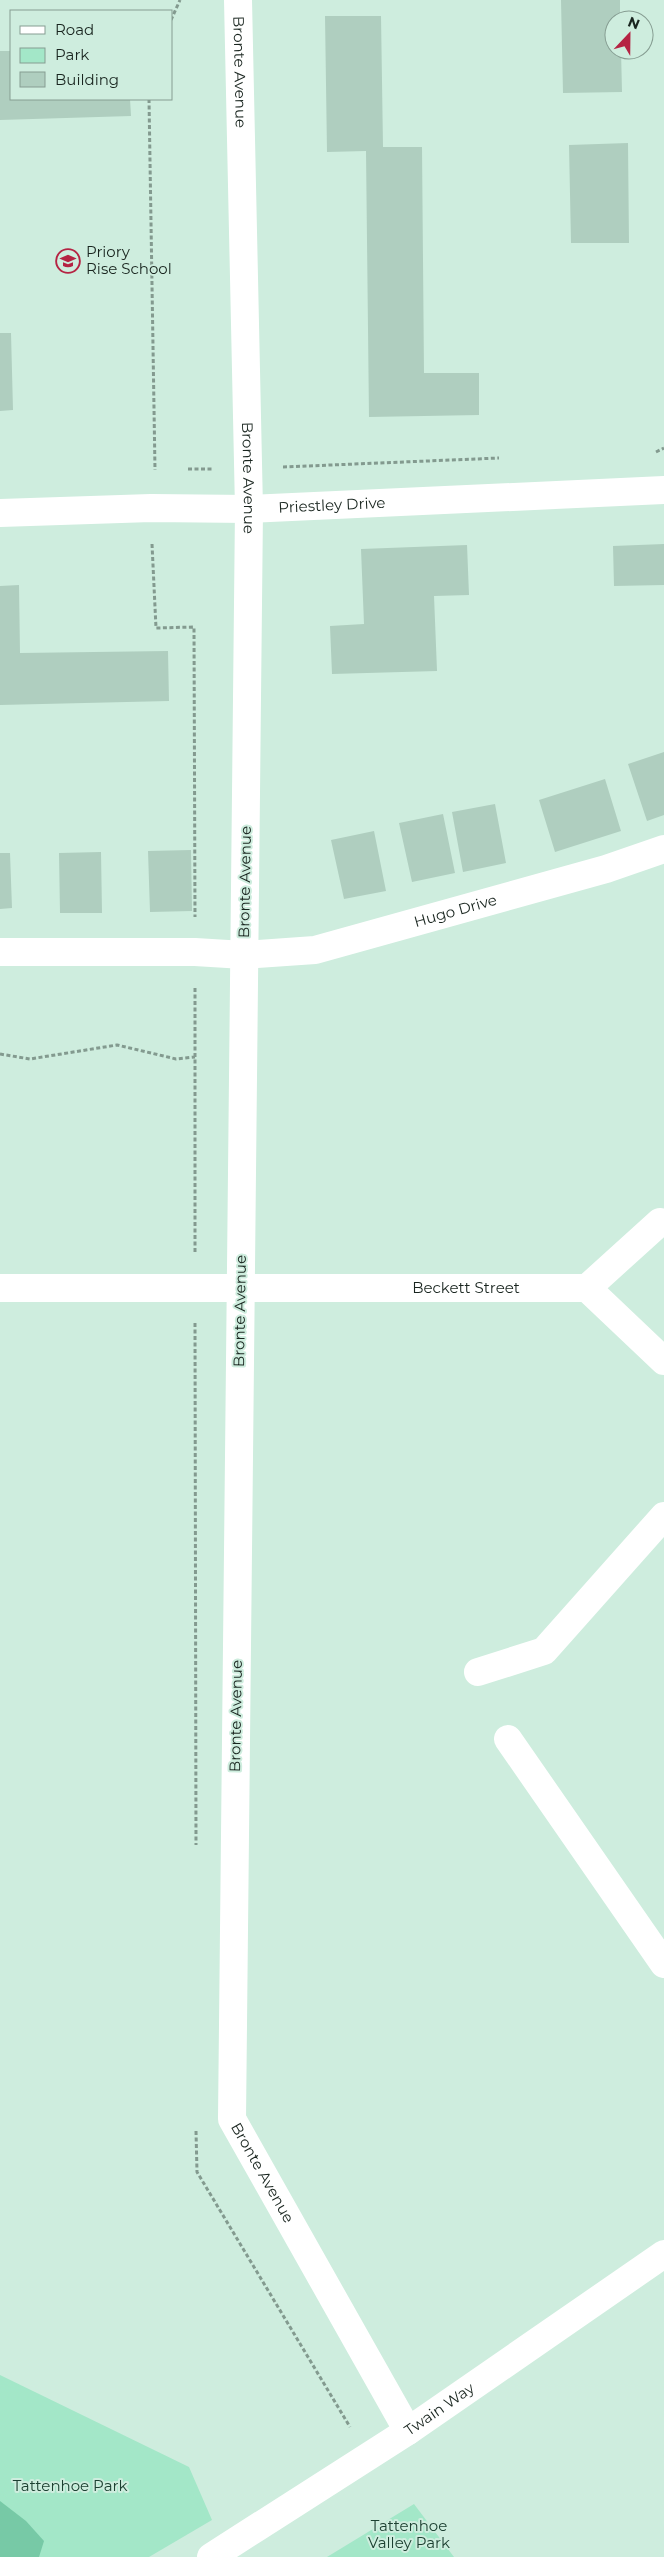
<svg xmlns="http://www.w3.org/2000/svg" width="664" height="2557" font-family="Montserrat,sans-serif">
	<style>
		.green { fill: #a3e7c8 }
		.water { fill: #77c9a6 }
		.building { fill: #afcebf }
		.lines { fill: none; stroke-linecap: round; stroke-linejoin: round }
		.path { stroke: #839a8f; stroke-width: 3; stroke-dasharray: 4 2.5; stroke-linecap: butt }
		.minor { stroke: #fff; stroke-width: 28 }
		.labels { text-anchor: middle; stroke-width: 4; stroke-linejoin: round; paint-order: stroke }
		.street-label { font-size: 15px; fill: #19251f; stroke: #ceedde }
		.poi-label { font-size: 15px; fill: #19251f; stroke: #ceedde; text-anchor: start }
		.park-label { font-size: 15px; fill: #1c4031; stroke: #ceedde }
	</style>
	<rect width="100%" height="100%" fill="#ceedde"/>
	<!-- green -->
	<path class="green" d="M0,2375L189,2467L212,2520L149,2557H0Z
		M414,2504L454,2557H327Z"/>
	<!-- water -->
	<path class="water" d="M0,2501L26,2521L44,2541L39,2557H0Z"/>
	<!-- building -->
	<path class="building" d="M561,0H620V20H614V50H621L622,92L563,93Z
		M325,16H381L383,147H422L424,373H479V415L369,417L366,151L327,152Z
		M0,51H11V99H130L131,116L0,120Z
		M628,143L629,243H571L569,145Z
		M0,333H11L13,410L0,411Z
		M664,544V585L614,586L613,546Z
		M467,545L469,595L434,596L437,671L332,674L330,626L364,624L361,549Z
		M19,585L20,653L168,651L169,701L0,705V586Z
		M664,752V815L647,821L628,764Z
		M605,779L621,831L555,852L539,800Z
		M495,804L506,863L463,872L452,812Z
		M443,814L455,873L412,882L399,823Z
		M374,831L386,891L344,899L331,840Z
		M191,850L192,911L150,912L148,851Z
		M101,852L102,913H60L59,853Z
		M0,853H10L12,908L0,909Z"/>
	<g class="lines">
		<!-- path -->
		<path class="path" d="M171,20L180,0
			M149,99L155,470
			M656,452L664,448
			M283,467L499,458
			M188,469H212
			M152,544L156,628L194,627L195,917
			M195,988V1252
			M0,1054L30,1059L117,1045L176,1059L195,1057
			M195,1323L196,1845
			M196,2131L197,2172L350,2427"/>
		<!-- minor -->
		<g class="minor">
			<path id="s1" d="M238,0L249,509L232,2119L408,2431"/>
			<path id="s2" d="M0,513L151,508L249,509L664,490"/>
			<path id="s3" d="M0,952H195L244,955L315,950L606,869L664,849"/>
			<path id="s4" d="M0,1288H587L664,1361"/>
			<path d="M587,1288L660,1222"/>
			<path d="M478,1672L544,1651L664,1516"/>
			<path d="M508,1739L664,1964"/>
			<path id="s5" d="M211,2557L408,2431L664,2254"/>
		</g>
	</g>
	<!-- icons -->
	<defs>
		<g id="school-ring" transform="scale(1.25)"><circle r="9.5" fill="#ceedde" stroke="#b52343" stroke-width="1.5"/><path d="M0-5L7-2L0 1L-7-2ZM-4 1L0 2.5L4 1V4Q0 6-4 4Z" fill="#b52343"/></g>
	</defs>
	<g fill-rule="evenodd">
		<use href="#school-ring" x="68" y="261"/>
	</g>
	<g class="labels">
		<!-- street labels -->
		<g class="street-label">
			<text dy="5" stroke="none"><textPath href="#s1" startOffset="72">Bronte Avenue</textPath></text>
			<text dy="5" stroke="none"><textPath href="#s1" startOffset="478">Bronte Avenue</textPath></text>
			<text dy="5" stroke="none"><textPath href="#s2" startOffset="332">Priestley Drive</textPath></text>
			<text transform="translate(245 882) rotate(-89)" y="5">Bronte Avenue</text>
			<text dy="5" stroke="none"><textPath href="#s3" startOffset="461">Hugo Drive</textPath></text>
			<text dy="5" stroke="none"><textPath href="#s4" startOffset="466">Beckett Street</textPath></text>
			<text transform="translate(240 1311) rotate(-89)" y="5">Bronte Avenue</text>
			<text transform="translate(236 1716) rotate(-89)" y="5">Bronte Avenue</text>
			<text dy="5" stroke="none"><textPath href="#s1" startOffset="2181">Bronte Avenue</textPath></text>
			<text dy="5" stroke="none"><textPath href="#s5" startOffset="272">Twain Way</textPath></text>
		</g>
		<!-- poi labels -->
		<g class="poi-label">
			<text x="86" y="257">Priory<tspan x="86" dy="17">Rise School</tspan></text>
		</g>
		<!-- park labels -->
		<g class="park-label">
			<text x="70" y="2491">Tattenhoe Park</text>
			<text x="409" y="2531">Tattenhoe<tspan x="409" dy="17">Valley Park</tspan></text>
		</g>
	</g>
	<!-- legend -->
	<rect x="10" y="10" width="162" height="90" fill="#ceedde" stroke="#869d92"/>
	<rect x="20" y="26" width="25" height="8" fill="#ffffff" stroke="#869d92"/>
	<text x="55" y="35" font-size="15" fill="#19251f">Road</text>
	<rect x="20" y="48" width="25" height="15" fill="#a3e7c8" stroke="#869d92"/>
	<text x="55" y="60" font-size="15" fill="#19251f">Park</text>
	<rect x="20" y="72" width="25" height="15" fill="#afcebf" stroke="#869d92"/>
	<text x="55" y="85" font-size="15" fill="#19251f">Building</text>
	<!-- north arrow -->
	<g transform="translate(629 35) rotate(22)"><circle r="24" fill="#ceedde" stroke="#869d92"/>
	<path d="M0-4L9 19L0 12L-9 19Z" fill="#b52343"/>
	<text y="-8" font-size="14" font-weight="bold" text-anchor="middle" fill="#19251f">N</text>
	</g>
</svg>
